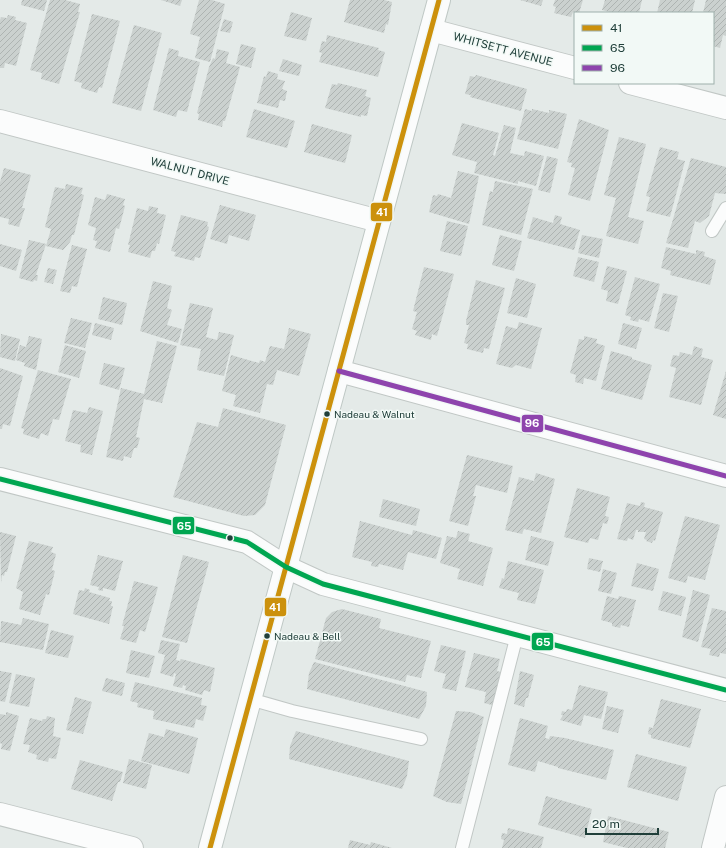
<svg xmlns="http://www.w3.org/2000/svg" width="726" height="848" font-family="'Public Sans',sans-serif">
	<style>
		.building { fill: url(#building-hatch) }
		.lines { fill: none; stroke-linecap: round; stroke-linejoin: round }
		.service-casing { stroke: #c1c7c5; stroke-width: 14 }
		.minor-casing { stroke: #c1c7c5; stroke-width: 24 }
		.tertiary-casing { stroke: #c1c7c5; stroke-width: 24 }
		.secondary-casing { stroke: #bfc8c5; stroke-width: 24 }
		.service { stroke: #fbfcfc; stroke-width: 12 }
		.minor { stroke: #fbfcfc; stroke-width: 22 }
		.tertiary { stroke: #fbfcfc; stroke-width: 22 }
		.secondary { stroke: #fbfcfc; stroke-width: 22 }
		.bus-1-casing { stroke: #f2f9f6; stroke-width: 8 }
		.bus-2-casing { stroke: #f2f9f6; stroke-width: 8 }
		.bus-3-casing { stroke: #f2f9f6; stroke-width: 8 }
		.bus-1 { stroke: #cc910c; stroke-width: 5 }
		.bus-2 { stroke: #00a651; stroke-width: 5 }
		.bus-3 { stroke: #8e44ad; stroke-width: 5 }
		.bus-dot { fill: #203f3a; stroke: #f2f9f6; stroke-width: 1.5 }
		.labels { text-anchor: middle; stroke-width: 3; stroke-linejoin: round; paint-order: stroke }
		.bus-label { font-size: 10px; fill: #203f3a; stroke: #f2f9f6; text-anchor: start }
		.street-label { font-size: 11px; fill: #203f3a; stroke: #f2f9f6 }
		.line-badge { stroke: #f2f9f6; stroke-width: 1.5 }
		.badge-label { font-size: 11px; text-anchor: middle; font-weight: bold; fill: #fff }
	</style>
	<defs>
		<pattern id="building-hatch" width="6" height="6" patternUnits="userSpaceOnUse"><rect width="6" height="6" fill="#cbd1cf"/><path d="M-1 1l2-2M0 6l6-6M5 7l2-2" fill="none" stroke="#aeb4b2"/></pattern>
	</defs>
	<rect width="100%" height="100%" fill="#e4eae8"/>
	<!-- building -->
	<path class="building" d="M22,0H47L44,11L21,5Z
		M50,0H65L80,4L78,12H80L59,84L41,79L42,73L30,70Z
		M161,0H182L180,6Z
		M199,0H212L225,4L210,62L195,58L200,37L190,34Z
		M350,0H384L392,2L388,25L386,24L384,33L344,22Z
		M520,0H543L541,6Z
		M555,0H583L579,13L573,12L571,17L554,13L556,7L553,6Z
		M605,0H642L639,13H613L602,10Z
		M660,0H695L692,13H657Z
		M706,0H726V36L723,35L720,48L713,46V13H703Z
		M291,12L312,18L306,41L284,36Z
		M92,14L120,21L102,88L99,87L97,93L81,88L82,83L74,81Z
		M8,15L16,17L15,20L27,23L16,66L5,63L4,68H0V20L1,17L7,18Z
		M224,19L233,22L230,33L220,31Z
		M134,25L162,33L141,111L112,103Z
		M327,35L379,48L378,50L385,52L378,77L319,62L322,53L319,52L322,41L326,42Z
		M241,44L256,48L251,68L236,64Z
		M169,48L179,51L178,56L200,62L187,112L178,110L176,117L153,110Z
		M217,49L229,52L226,63L240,67L225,121H223L222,127L198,120L199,114L197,113L209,67L213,58L215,59Z
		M283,59L302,65L299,76L279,71Z
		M268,71L278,74L277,79L285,81L282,89L287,91L285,101L280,100L278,108L257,103L264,76L266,77Z
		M476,75L527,89L521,111L470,97L471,95L465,94L470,76L475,77Z
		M338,83L367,90L365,96L371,98L367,116L361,115V117L325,108L332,84L337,85Z
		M254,109L295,121L287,148L246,137Z
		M525,109L532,111V109L549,113V110L567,114L558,149L517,139Z
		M579,119L609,130L590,201L568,195L575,168L571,167L572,163L567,162Z
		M462,123L499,133L493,155L495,156L504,125L516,128L510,153L524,156L525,151L544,156L536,186L518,181V184L474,173L477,162L452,155Z
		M312,124L352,135L345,163L304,152Z
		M619,137L646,144L628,217L644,221L638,244L606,236L616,198L604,195Z
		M660,147L679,152L677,159L685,161L670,217L646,211L650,197L646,196Z
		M547,156L558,159L550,193L538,190Z
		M691,158L726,167V194L715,193L709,216L700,223L695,221L688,248L666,243Z
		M4,168L31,175L22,208H25L19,227L8,224L9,219L0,217V182Z
		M458,171L479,176L469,224L429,212L433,195L437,196L438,194L451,198Z
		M495,181L533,189L521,235L482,225L490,191L493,192Z
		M66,184L83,188L81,194L84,195L74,235H72L70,242L63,250L46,246L51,229L45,227L55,187L65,189Z
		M107,194L125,199L123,205L125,206L119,229L116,228L110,252L95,248L97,241L93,240L96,228L88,225L95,197L105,200Z
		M220,205L256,215L249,241L229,235L227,244L210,239Z
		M149,206L158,208L157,213L166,215L159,244L157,243L155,251H152L150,258L128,252L130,245H128L137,208L148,211Z
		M181,215L208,222L207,226L209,227L200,258L195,257L194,261L174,256L176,252L171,251Z
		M555,215L562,217L560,224L580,230L574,250L527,238L533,217L553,223Z
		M447,221L468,226L461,256L440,251Z
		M500,235L522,241L514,271L492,265Z
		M582,235L603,239L599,258L578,253Z
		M29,240L46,244L36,275H38L37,281L34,280L33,282L19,278Z
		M0,244L22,250L16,271L0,266Z
		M72,245L87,249L77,287L72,286L70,293L60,291Z
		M666,247L696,254V250L705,252L704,256L716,260L710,285L670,275L671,271L661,268Z
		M578,257L599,262L594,282L573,276Z
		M607,266L627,271L618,304L606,301L608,291L601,289Z
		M424,267L454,274L437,336L432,334L431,340L415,335L417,331L412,329L417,312L413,311Z
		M48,268L57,270L53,284L44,282Z
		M635,277L660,284L649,322L639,319L638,322L630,320L631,317L625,315Z
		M516,278L536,284L527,318L507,313Z
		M476,280L505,288L489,349L484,348L483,353L467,349L468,344L464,343L469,325H466V321Z
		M153,281L172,286L167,308L172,310L167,325L182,329L178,343L140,331Z
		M663,293L678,296L669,332L654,328Z
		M103,297L127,303L122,325L98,319Z
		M190,303L213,308L206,337L217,340L219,332L234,335L224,376L197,370L201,349L180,345Z
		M71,318L92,323L85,348L64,343Z
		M519,322L542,328L531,369L516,365L512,368L496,364L506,326L517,329Z
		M95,323L114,328L111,340L92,335Z
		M623,323L642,328L636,349L618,344Z
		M289,328L311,334L299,376L277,370L273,385L267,384L260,413L233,406L236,395L222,391L231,355L259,363L260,360L265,362L270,346L284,349Z
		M1,334L20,339L15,361L0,357Z
		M29,336L42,339L36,370L24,366L25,363L16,360L20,345L26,347Z
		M584,336L597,339L596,343L605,346L596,381L584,378L583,384L575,382L576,375L570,373L579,339L584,340Z
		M157,341L177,346L162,403L144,399L136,437L140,438L137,448H134L131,458L124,456L123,461L106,457L121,388L144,394Z
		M65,345L86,351L79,378L58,372Z
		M694,346L703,349L701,357L713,360L701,405L669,397L676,368L670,366L673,355L679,356L680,352L692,355Z
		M611,351L632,357V359L652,365L642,400L601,389Z
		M104,363L125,368L119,390L99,384Z
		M0,368L23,376L10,426L3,424L2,429H0Z
		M38,370L71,379L59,420L53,419L48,436L41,433L39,439L23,434L24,429L21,428Z
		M726,371V419L713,415Z
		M89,407L103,411L92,455L80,452L81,445L65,441L73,410L87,413Z
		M223,408L286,425L265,505L255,515L244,516L173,497L197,422L218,427Z
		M467,455L513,466L507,493L476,485L473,496H476L468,526L449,521Z
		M536,473L555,479L541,533L524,529L522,534L505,530L519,477L534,481Z
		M577,488L610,497L605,516L609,517L607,524L603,523L598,540L590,538L588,543L564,537Z
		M383,499L420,509L416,526L379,517Z
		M641,502L645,503L644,507L663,512L655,541L653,540L652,543L646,541L647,540L644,539L646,532H638V530H636L633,540L628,538L627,541L617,539L627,503L640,506Z
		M685,516L720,525L705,580L688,576L686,583L668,578Z
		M360,521L412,535L413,530L442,538L436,559L408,552L403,570L379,564L378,567L371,566L372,562L352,557Z
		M458,531L470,534L468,541L493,548L483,586L457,579L460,569L440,563L447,536L456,538Z
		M0,532L16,536L7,572H5L4,576L2,575L1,583Z
		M531,536L554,542L548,566L525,560Z
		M29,541L53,547L51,552L56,554L52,570L55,571L49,595L46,594L40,615L19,609L23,592L16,588Z
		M98,555L123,561L115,591L103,588V591L98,590L99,587L90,585Z
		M183,555L209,562L187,643L162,637Z
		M589,558L603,561L600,572L587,569Z
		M508,561L544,570L535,604L517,600L519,593L499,588L502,578L504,579Z
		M637,563L659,569L653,591L631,586Z
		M603,569L617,573L611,594L598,591Z
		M134,581L158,587L145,632L140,630L136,643L120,639L124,626H122Z
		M85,588L90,590L89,592L110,598L109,601H112L111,606H113L109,624L73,614L79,590L84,591Z
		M693,590L710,595L698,642L682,637Z
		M663,591L686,597L681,616L658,610Z
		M607,596L618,599L619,596L636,600L629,627L621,625L620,628L612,626V623L601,620Z
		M712,608L726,611V654L720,653L719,657L709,655L711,649L701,647Z
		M342,609L381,619L379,628L431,641L421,678L407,675L405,682L315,659L326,618L332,612Z
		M23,618L49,624L43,650L0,642L1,621L21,625Z
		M51,630L74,636L68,658L45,653Z
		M161,640L180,644L176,660L180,661L181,659L215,668L210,692L204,690L202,695L185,690L186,686L183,685L182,688L173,686L176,674L174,673L173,677L160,673L165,655L158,653Z
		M441,645L466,651L456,691L442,688L446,674L434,671Z
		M131,650L155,656L149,678L126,673Z
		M474,653L500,659L497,671L504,673L496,706L484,703L486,692L465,687Z
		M314,662L427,692L426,706L419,719L307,689L309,673Z
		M0,671L12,673L5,702L0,701Z
		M520,671L534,675L528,698H526L524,707L514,704Z
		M16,674L35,678L29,707L9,703Z
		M106,678L125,683L122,696L102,691Z
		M135,682L202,698L201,705L207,706L203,721L196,719L194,728L153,719L154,711L137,707L138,703L130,701Z
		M579,685L608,692L601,719L584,715L581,726L560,720L563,715H561L562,711L566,712L567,709L572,710Z
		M75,697L92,702L83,734L66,730Z
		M661,699L701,709L690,748L651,738V735L648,734L649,727L653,728Z
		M607,706L624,710L618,733L602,729Z
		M456,711L471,712L484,717L461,804L447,802L433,796Z
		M6,712L19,716L10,751L1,749L2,744L0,743V714L6,715Z
		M47,716L55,718L53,736L61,738L56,759L49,758L48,762L36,759L37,755L28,752L30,745L23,744L30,718L42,721L43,719H46Z
		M520,718L548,726L545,738L549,739L550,736L565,738L614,750L606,780L558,768V767L538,761L535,772L508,765Z
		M166,729L198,738L189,774L141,761L149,733L164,737Z
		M296,731L409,761L407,776L402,789L289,759L290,746Z
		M636,754L687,767L678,801L627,787Z
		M129,759L152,765L146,789L123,783Z
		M80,760L123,772L120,782H118L112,801L71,789Z
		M546,796L592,809L585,838L538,825Z
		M608,816L669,832L665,848H627L603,842Z
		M508,828L544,837L541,848H502L504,840L501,839L502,833L507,834Z
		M350,840L370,845L371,842L392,848H348Z"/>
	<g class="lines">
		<!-- service casing -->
		<g class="service-casing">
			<path id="service" d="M712,231L726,208
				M250,699L292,711L421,739
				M462,848L517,635"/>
		</g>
		<!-- minor casing -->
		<g class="minor-casing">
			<path id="minor" d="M431,30L575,68
				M630,83L726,108
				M0,121L379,221
				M339,371L726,476
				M0,814L132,848
				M713,848L726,797"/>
		</g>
		<!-- tertiary casing -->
		<g class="tertiary-casing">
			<path id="tertiary" d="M0,479L247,542L286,567L323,584L726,690"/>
		</g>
		<!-- secondary casing -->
		<g class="secondary-casing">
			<path id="secondary" d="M210,848L439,0"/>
		</g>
		<!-- service -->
		<use href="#service" class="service"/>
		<!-- minor -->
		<use href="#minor" class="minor"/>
		<!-- tertiary -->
		<use href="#tertiary" class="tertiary"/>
		<!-- secondary -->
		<use href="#secondary" class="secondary"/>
		<!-- bus-1 casing -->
		<g class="bus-1-casing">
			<path id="bus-1" d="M210,848L439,0"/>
		</g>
		<!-- bus-2 casing -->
		<g class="bus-2-casing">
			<path id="bus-2" d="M0,479L247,542L286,567L323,584L726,690"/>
		</g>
		<!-- bus-3 casing -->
		<g class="bus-3-casing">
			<path id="bus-3" d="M339,371L726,476"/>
		</g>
		<!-- bus-1 -->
		<use href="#bus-1" class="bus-1"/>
		<!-- bus-2 -->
		<use href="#bus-2" class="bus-2"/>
		<!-- bus-3 -->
		<use href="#bus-3" class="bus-3"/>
	</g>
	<!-- markers -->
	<g class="bus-dot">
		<circle cx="327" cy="414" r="3.5"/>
		<circle cx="230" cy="538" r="3.5"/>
		<circle cx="267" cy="636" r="3.5"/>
	</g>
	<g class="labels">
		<!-- bus labels -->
		<g class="bus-label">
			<text x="334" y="418">Nadeau &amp; Walnut</text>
			<text x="274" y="640">Nadeau &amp; Bell</text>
		</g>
		<!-- street labels -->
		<g class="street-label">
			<text transform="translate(503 49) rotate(15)" y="4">WHITSETT AVENUE</text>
			<text transform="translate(190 171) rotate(15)" y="4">WALNUT DRIVE</text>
		</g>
	</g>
	<g class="line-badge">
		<rect x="370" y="202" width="23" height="20" rx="4" fill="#cc910c"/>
		<rect x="521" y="414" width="23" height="19" rx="4" fill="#8e44ad"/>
		<rect x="172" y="516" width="23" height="19" rx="4" fill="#00a651"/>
		<rect x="264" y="597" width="23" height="20" rx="4" fill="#cc910c"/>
		<rect x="531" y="632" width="23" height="19" rx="4" fill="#00a651"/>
	</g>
	<g class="badge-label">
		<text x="382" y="216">41</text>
		<text x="532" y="427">96</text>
		<text x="184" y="530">65</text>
		<text x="275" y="611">41</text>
		<text x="543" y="646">65</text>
	</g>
	<!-- legend -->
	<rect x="574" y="12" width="140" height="72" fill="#f2f9f6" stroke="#9eafab"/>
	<rect x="582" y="25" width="20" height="6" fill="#cc910c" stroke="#9eafab"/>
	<text x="610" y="32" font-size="12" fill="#203f3a">41</text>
	<rect x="582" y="45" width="20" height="6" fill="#00a651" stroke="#9eafab"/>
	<text x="610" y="52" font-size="12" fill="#203f3a">65</text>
	<rect x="582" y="65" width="20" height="6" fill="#8e44ad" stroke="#9eafab"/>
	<text x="610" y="72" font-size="12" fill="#203f3a">96</text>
	<!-- scale -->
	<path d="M586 828v6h72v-6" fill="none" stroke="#203f3a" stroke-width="2"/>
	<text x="592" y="828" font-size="12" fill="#203f3a" stroke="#f2f9f6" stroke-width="3" paint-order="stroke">20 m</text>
</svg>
